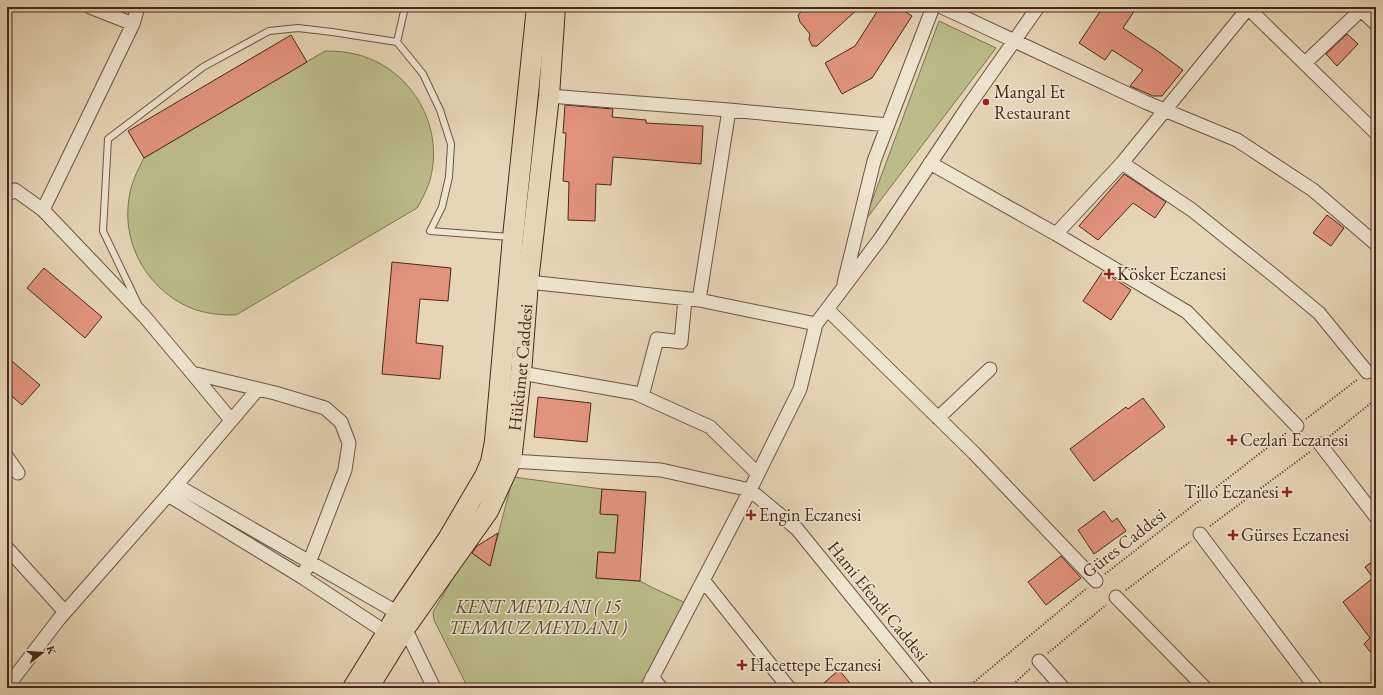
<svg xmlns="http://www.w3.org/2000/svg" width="1383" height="695" font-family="'EB Garamond',serif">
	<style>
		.green { fill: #bbbc8a; stroke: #807252 }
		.building { fill: #e2937e; stroke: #46291b }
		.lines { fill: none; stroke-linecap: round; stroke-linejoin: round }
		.lane-casing { stroke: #6e5442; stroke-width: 8 }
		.street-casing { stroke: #6e5442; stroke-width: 15 }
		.primary-casing { stroke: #46291b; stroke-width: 22 }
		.path { stroke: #46291b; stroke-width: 2; stroke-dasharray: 1 2; stroke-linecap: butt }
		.lane { stroke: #efe4d0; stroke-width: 6 }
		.street { stroke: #efe4d0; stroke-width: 13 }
		.primary { stroke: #e6d5b6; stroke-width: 20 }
		.poi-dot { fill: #8f2418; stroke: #efe4d0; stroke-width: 1.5 }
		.labels { text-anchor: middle; stroke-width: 3; stroke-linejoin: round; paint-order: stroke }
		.poi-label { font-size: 18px; fill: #46291b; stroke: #efe4d0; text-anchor: start }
		.street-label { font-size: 18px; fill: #46291b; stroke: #efe4d0 }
		.park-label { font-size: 18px; font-style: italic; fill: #5d4631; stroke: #efe4d0 }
	</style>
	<rect width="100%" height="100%" fill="#e6d5b6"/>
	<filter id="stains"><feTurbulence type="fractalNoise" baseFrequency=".005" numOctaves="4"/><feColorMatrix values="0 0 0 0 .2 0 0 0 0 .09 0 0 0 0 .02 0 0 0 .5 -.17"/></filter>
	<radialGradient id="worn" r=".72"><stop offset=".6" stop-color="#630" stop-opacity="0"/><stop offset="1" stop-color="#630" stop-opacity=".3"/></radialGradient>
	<!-- green -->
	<path class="green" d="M939,21L996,48L864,222Z
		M325,51C337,51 348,52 359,55C409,69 441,120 432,171C430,184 424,196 417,208L236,315C222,315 209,314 196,310C151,294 121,247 129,198C131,184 137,171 144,158Z
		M513,477L602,489L600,513L618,515L615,553L598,552L596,578L640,581L651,587L688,604L643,688H468L434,620L433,612L469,551L490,566Z"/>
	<!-- building -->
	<path class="building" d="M806,7H860L817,46H812L809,39L810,34L800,22L798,15Z
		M880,7H898L912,16L872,78L842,94L825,63L855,46Z
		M1103,7H1137L1123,28L1159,52L1183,70L1162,96H1153L1130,86L1143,70L1112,50L1105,60L1079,43Z
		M1347,34L1358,44L1337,66L1326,54Z
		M291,35L307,62L144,158L128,131Z
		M565,105L613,109L612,117L646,120V123L703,126L701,164L613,157L611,185L596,184L595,221L568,220L569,182L563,181L566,133H563Z
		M1124,174L1166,202L1155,218L1133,203L1098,240L1079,226Z
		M1327,215L1344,228L1331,246L1313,233Z
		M392,262L451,268L448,301L420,299L416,343L443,346L440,379L382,374Z
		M44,268L102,317L85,338L27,288Z
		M1103,271L1131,290L1111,320L1083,301Z
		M7,357L40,385L22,405L7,392Z
		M538,397L591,403L587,442L534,437Z
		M1143,398L1165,427L1094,481L1070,449L1126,407L1128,409Z
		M602,489L646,492L640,581L596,578L598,552L615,553L618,515L600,514Z
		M1104,511L1112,522L1117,518L1126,531L1094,554L1078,530Z
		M498,533L490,566L472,553L477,546Z
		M1061,556L1081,578L1046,605L1028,582Z
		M1376,559V659L1364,644L1370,638L1343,602L1373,578L1365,567Z
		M839,670L854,688H818Z"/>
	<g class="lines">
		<!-- lane casing -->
		<g class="lane-casing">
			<path id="lane" d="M405,7L397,42L423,74L440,110L451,144L449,177L442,207L430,231L511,237
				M138,304L103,231L108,139L203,67L269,31L298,28L332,32L397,42"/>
		</g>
		<!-- street casing -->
		<g class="street-casing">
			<path id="street" d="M90,7L133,24
				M942,7L1145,102L1237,140L1313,190L1376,244
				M1247,7L1376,133
				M1361,10L1376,24
				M1305,63L1364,7
				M549,96L729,110L888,125
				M930,163L1056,234L1187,312L1297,426
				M1122,163L1192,210L1272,274L1319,313L1367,372
				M7,195L15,190L43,210L144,316L192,373L275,393L325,408L341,422L349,443L345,470L309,563L302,577
				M43,210L133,24L138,7
				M1056,234L1122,163L1249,7
				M528,282L699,300L816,324
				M844,283L874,161L933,7
				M699,300L729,110
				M827,309L974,453L1096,581
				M192,373L231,420
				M521,373L635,393L710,427L758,474
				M642,396L657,339L681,342L685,299
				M938,418L990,369
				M1320,444L1376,517
				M7,457L18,473
				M511,461L661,470L750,490L797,529L926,688
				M176,485L398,613
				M168,495L302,577L387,633
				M1200,534L1316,688
				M7,548L65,612
				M703,580L789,688
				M1116,597L1205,688
				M405,628L434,688
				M1039,661L1063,688
				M652,677L661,688
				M7,687L59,619L168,495L258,389
				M647,688L745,500L800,389L816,324L880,239L967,108L1038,7"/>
		</g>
		<!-- primary casing -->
		<g class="primary-casing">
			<g id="primary">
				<path d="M353,688L387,633L398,613L448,539L485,476L491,462L495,441L513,237L537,7"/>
				<path id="s1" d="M368,688L405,628L488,511L511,461L521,373L528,282L549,96L555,7"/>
			</g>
		</g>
		<!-- path -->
		<path class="path" d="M1306,419L1358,379
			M1330,436L1376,399
			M1210,526L1311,451
			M1105,574L1286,433
			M1126,590L1191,541
			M1048,653L1106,605
			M967,688L1087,588
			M1009,688L1030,669"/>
		<!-- lane -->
		<use href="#lane" class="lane"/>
		<!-- street -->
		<use href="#street" class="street"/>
		<!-- primary -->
		<use href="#primary" class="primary"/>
	</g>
	<!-- markers -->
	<g class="poi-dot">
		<circle cx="986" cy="102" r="4"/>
		<path d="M1107 268h4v4h4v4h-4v4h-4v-4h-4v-4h4z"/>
		<path d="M1230 434h4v4h4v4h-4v4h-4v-4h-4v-4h4z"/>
		<path d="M1285 486h4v4h4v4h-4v4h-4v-4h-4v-4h4z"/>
		<path d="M749 509h4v4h4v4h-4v4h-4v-4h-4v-4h4z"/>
		<path d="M1231 529h4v4h4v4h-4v4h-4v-4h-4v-4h4z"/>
		<path d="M740 659h4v4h4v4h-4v4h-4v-4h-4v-4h4z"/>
	</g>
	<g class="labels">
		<!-- poi labels -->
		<g class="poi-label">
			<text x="994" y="98">Mangal Et<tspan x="994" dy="21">Restaurant</tspan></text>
			<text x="1117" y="280">Kösker Eczanesi</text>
			<text x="1240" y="446">Cezlan Eczanesi</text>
			<text x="1279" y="498" text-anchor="end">Tillo Eczanesi</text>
			<text x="759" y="521">Engin Eczanesi</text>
			<text x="1241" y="541">Gürses Eczanesi</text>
			<text x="750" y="671">Hacettepe Eczanesi</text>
		</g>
		<!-- street labels -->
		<g class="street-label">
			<text dy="6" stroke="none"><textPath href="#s1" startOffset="363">Hükümet Caddesi</textPath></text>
			<text transform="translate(1124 543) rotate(-38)" y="6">Güres Caddesi</text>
			<text transform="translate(878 601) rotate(51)" y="6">Hami Efendi Caddesi</text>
		</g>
		<!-- park labels -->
		<g class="park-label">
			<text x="538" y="613">KENT MEYDANI ( 15<tspan x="538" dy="21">TEMMUZ MEYDANI )</tspan></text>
		</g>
	</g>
	<!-- margin -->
	<rect width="1383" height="695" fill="none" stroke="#e6d5b6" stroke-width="24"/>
	<rect x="8" y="8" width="1367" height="679" fill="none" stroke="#46291b" stroke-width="2"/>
	<rect x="12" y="12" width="1359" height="671" fill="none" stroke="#46291b"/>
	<!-- north arrow -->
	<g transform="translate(42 653) rotate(73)" stroke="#efe4d0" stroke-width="3" paint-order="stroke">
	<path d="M0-3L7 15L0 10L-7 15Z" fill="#46291b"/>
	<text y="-6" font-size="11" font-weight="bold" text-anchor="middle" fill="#46291b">K</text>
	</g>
	<rect width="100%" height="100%" filter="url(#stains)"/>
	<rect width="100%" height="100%" fill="url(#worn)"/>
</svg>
